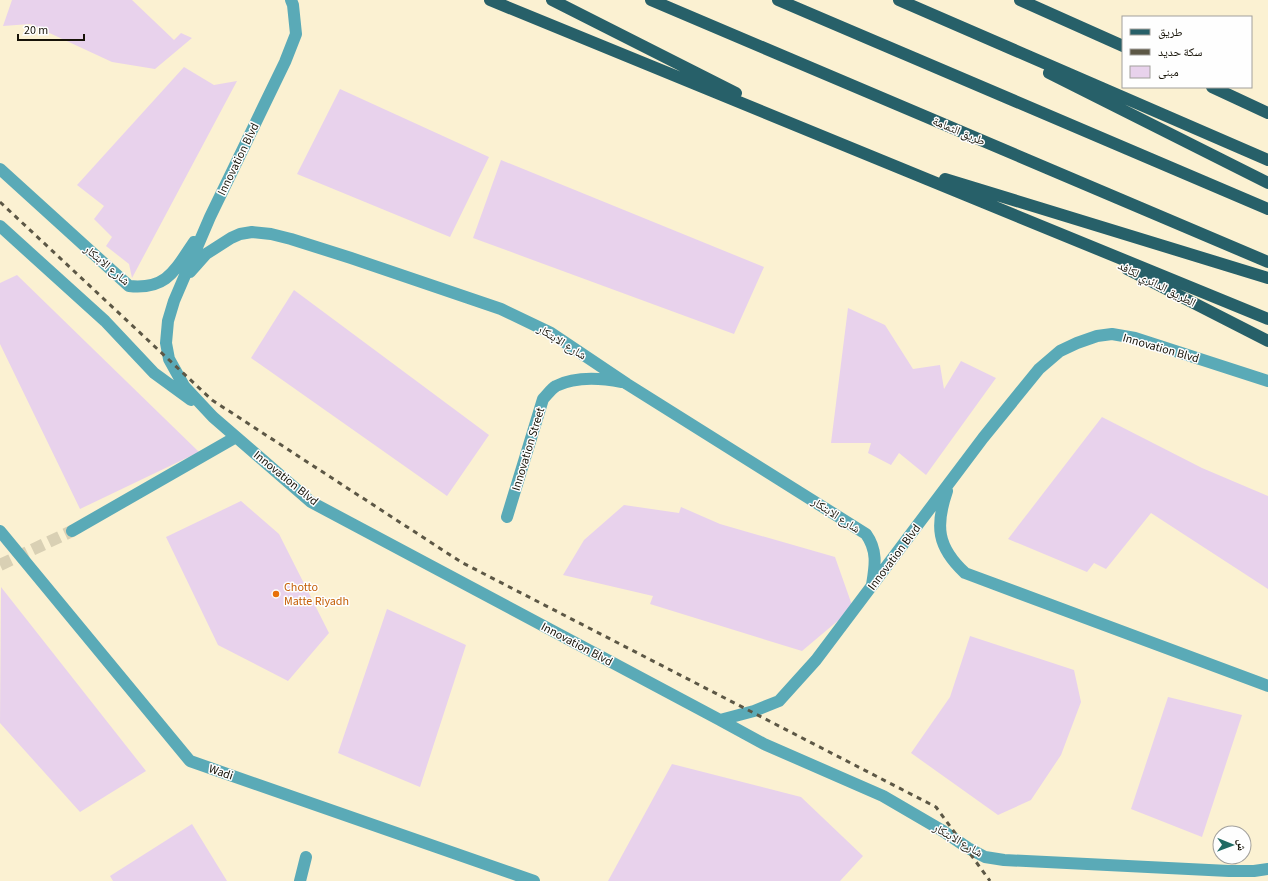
<svg xmlns="http://www.w3.org/2000/svg" width="1268" height="881" font-family="'Source Sans 3','Noto Naskh Arabic',sans-serif">
	<style>
		.building { fill: #e8d2ec }
		.lines { fill: none; stroke-linecap: round; stroke-linejoin: round }
		.minor-tunnel { stroke: #d9d0b4; stroke-width: 12; stroke-dasharray: 12 6; stroke-linecap: butt }
		.minor { stroke: #5aaab7; stroke-width: 12 }
		.major { stroke: #276069; stroke-width: 12 }
		.rail { stroke: #5c5745; stroke-width: 3; stroke-dasharray: 5 5; stroke-linecap: butt }
		.food-dot { fill: #e8710a; stroke: #fefefe; stroke-width: 1.5 }
		.labels { text-anchor: middle; stroke-width: 3; stroke-linejoin: round; paint-order: stroke }
		.street-label { font-size: 12px; fill: #171308; stroke: #fefefe }
		.food-label { font-size: 12px; fill: #c56008; stroke: #fefefe; text-anchor: start }
	</style>
	<rect width="100%" height="100%" fill="#fbf1d2"/>
	<!-- building -->
	<path class="building" d="M12,0H132L174,40L181,33L192,38L155,69L112,62L30,24L3,26Z
		M184,67L214,85L237,81L132,278L129,264L106,246L112,237L94,219L104,206L77,185Z
		M340,89L489,157L450,237L297,174Z
		M501,160L764,267L734,334L473,238Z
		M17,275L199,452L80,509L0,344V283Z
		M294,290L489,435L447,496L251,358Z
		M848,308L885,325L913,369L940,365L944,389L961,361L996,378L926,475L899,453L891,465L868,453L871,443H831Z
		M1102,417L1202,468L1268,496V589L1151,513L1106,569L1094,563L1087,572L1008,539Z
		M241,501L279,534L329,633L288,681L218,645L166,537Z
		M624,505L679,513L681,507L720,524L835,557L853,608L802,651L650,604L653,596L563,575L584,540Z
		M1,587L146,771L80,812L0,723Z
		M387,609L466,645L420,787L338,753Z
		M970,636L1074,670L1081,702L1061,755L1031,800L998,815L911,753L950,697Z
		M1168,697L1242,715L1202,837L1131,809Z
		M672,764L801,797L863,856L840,881H608Z
		M192,824L227,881H113L110,876Z"/>
	<g class="lines">
		<!-- minor-tunnel -->
		<path class="minor-tunnel" d="M0,565L72,531"/>
		<!-- minor -->
		<path class="minor" d="M291,0L293,5L296,34L285,62L210,217L174,301L168,321L166,343L169,359L184,386L213,417L311,502L720,720L754,711L779,701L816,660L983,438L1039,369L1060,351L1077,343L1097,336L1112,334L1135,338L1268,381
			M0,169L129,286C167,290 175,270 194,242
			M0,226L105,321L154,373L191,400
			M190,272L206,254L231,238L240,234L252,232L271,234L291,239L351,258L501,309L551,333L627,384L866,534C878,551 875,566 872,585
			M947,491C935,526 937,547 965,573L1268,686
			M507,517L543,399C547,395 551,389 556,386C576,376 601,378 622,382
			M0,531L190,761L534,881
			M72,531L236,437
			M720,720L764,744L883,796L943,831L968,848L985,857L1004,860L1229,871H1254L1268,869
			M300,881L306,857"/>
		<!-- major -->
		<path class="major" d="M490,0L1268,319
			M552,0L736,93
			M651,0L1268,262
			M778,0L1268,209
			M899,0L1268,160
			M1020,0L1123,46
			M1049,73L1268,183
			M1212,87L1268,113
			M945,179L1268,278
			M1127,269L1268,341"/>
		<!-- rail -->
		<path class="rail" d="M0,202L212,400L461,562L936,807L990,881"/>
	</g>
	<!-- markers -->
	<circle class="food-dot" cx="276" cy="594" r="4"/>
	<g class="labels">
		<!-- street labels -->
		<g class="street-label">
			<text transform="translate(959 131) rotate(23)" y="4">طريق الثمامة</text>
			<text transform="translate(238 159) rotate(-64)" y="4">Innovation Blvd</text>
			<text transform="translate(107 265) rotate(40)" y="4">شارع الابتكار</text>
			<text transform="translate(1157 284) rotate(27)" y="4">الطريق الدائري لكافد</text>
			<text transform="translate(562 342) rotate(32)" y="4">شارع الابتكار</text>
			<text transform="translate(1161 348) rotate(16)" y="4">Innovation Blvd</text>
			<text transform="translate(528 449) rotate(-73)" y="4">Innovation Street</text>
			<text transform="translate(286 478) rotate(39)" y="4">Innovation Blvd</text>
			<text transform="translate(836 515) rotate(33)" y="4">شارع الابتكار</text>
			<text transform="translate(894 557) rotate(-53)" y="4">Innovation Blvd</text>
			<text transform="translate(577 644) rotate(28)" y="4">Innovation Blvd</text>
			<text transform="translate(221 772) rotate(19)" y="4">Wadi</text>
			<text transform="translate(958 840) rotate(30)" y="4">شارع الابتكار</text>
		</g>
		<!-- food labels -->
		<g class="food-label">
			<text x="284" y="591">Chotto<tspan x="284" dy="14">Matte Riyadh</tspan></text>
		</g>
	</g>
	<!-- legend -->
	<rect x="1122" y="16" width="130" height="72" fill="#fefefe" stroke="#a2a09c"/>
	<rect x="1130" y="29" width="20" height="6" fill="#276069" stroke="#a2a09c"/>
	<text x="1158" y="36" font-size="12" fill="#171308">طريق</text>
	<rect x="1130" y="49" width="20" height="6" fill="#5c5745" stroke="#a2a09c"/>
	<text x="1158" y="56" font-size="12" fill="#171308">سكة حديد</text>
	<rect x="1130" y="66" width="20" height="12" fill="#e8d2ec" stroke="#a2a09c"/>
	<text x="1158" y="76" font-size="12" fill="#171308">مبنى</text>
	<!-- north arrow -->
	<g transform="translate(1232 845) rotate(91)"><circle r="19" fill="#fefefe" stroke="#a2a09c"/>
	<path d="M0-3L7 15L0 10L-7 15Z" fill="#206a62"/>
	<text y="-6" font-size="11" font-weight="bold" text-anchor="middle" fill="#171308">ش</text>
	</g>
	<!-- scale -->
	<path d="M18 34v6h66v-6" fill="none" stroke="#171308" stroke-width="2"/>
	<text x="24" y="34" font-size="12" fill="#171308" stroke="#fefefe" stroke-width="3" paint-order="stroke">20 m</text>
</svg>
